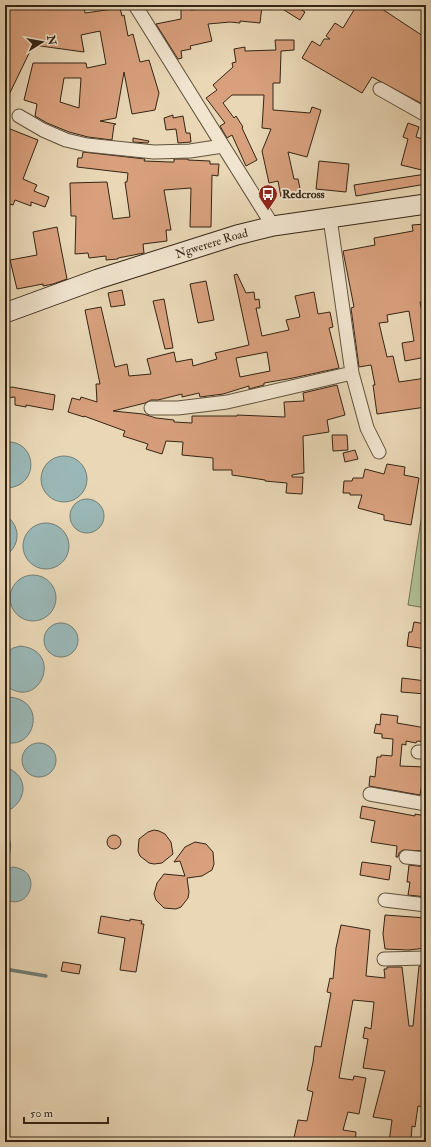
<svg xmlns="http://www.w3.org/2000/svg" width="431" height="1147" font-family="'IM FELL Double Pica',serif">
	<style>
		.green { fill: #b0bf93; stroke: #727254 }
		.water { fill: #9ab8b7; stroke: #717d76 }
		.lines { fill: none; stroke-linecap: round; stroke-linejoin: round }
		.stream { stroke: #717d76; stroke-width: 3.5 }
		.building { fill: #d8a07d; stroke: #342514; fill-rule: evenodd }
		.street-casing { stroke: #61523c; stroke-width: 15 }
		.secondary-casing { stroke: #342514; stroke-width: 21 }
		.street { stroke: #f1e5d0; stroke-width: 13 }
		.secondary { stroke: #f1e5d0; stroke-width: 19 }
		.labels { text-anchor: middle; stroke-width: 3.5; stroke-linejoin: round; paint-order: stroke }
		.poi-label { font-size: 12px; font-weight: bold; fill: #342514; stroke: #f1e5d0; text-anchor: start }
		.street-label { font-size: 12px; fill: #342514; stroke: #f1e5d0 }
	</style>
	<rect width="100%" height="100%" fill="#e9d7b6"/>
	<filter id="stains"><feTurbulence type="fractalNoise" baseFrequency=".005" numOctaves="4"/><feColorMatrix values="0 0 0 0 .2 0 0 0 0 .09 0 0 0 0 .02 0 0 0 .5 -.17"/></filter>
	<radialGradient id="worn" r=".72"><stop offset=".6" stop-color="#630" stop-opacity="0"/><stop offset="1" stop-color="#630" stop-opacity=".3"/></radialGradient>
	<!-- green -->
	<path class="green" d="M426,488V608L408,605Z"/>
	<!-- water -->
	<path class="water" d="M5,442C38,439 41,488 5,488Z
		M41 479a23 23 0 1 1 46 0a23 23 0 1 1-46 0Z
		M70 516a17 17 0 1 1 34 0a17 17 0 1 1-34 0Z
		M5,515C21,525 21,546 5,556Z
		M23 546a23 23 0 1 1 46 0a23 23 0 1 1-46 0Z
		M10 598a23 23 0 1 1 46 0a23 23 0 1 1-46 0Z
		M44 640a17 17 0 1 1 34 0a17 17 0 1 1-34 0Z
		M20,646C65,650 40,713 5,685V654L13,648Z
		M9,697C48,700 35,751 5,742V698Z
		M22 760a17 17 0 1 1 34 0a17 17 0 1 1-34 0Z
		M5,767C30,775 28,803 5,812Z
		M5,830C12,840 13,851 5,861Z
		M13,867C45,871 29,913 5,899V870Z"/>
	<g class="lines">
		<!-- stream -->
		<path class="stream" d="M5,969L46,976"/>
	</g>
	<!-- building -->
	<path class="building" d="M6,5H84L85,13L120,8L122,16L124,15L128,36L133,34L140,62L149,60L159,93L155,110L132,114L124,72L116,118L100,121L116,124L114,125L112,140L88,137L69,132L47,123L35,116L37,104L24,100L33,63H86L87,68L106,64L100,31L81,35L84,52L33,45L5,103V62H6L8,24H6ZM64,78H81L79,108L60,102Z
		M181,5H191V10L229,6V5H257L262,6L260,23L240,21V23L230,22L208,24L212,41L190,46L191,49L181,51L182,58L178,59L156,24L181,19Z
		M276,5H293L305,12L300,20Z
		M357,5H376L426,38V106L372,77L362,93L302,58L312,41L320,46L324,39H330L326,36L335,23L343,28Z
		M275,40H294V50L281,51L280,83H273V110L310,113L312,107L321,110L307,157L288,152L294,179H298L301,193L281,197L278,181L269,183L262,151L271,129L262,128L264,95H232L223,103L234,118L236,116L243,127L242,128L257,160L246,166L232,135L227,138L220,126L225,123L206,98L217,90L213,85L233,67L232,63L236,62L234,49L245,47V51L276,50Z
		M173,115V118L183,116L186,133H190L191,142L178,143L176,129L166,130L164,118Z
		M408,123L419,127L416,137L426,140V171L401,165L408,139L403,137Z
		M5,127L38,140L23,179L37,185L34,191L49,197L45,207L31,202V206L15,200L13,205L5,203Z
		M133,138L149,141L148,143L133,142Z
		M83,152L145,159L144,161L170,162H174V159H188V160L210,161V164H219L218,176L212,175L211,227H190L191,188L164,190L171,230H166L167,241L143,244L144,253L118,258V259L106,260V256L89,258L88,253L75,254L76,216H71L70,183L107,182L113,219L130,217L125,182H127L128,173L77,167L78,158H82Z
		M319,161L349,164L346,192L316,189Z
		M426,174V184L356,196L354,185Z
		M426,224V300L420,302L424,323L426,322V357L405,361L402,343L414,341L409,311L387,315L388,322L379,323L387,357L393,356L399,382L426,378V407L377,414L373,385H375L371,365L359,367L351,308L354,307L343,251L375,245L374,238L413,231L412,225Z
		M57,227L67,279L53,284L43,286V284L17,289L10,260L37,255L33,232Z
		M237,274L246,293L254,292L255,300L259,299L260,308H256L262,336L289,330L286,320L300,317L295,296L314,292L318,314L330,312L333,327L329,328L339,368L293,378L264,383V385L249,389V386L223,394L200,397L199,393L182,397V394L158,400H151L145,403L113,411L143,414L156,418L174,420V422L192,423V416H237V415L285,417L284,402L304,401L303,393L337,385L345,415L327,420L329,432L303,436L304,473L292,475V477H303L302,494L286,493L287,483L265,481V480L232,475V470H213V458L182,455L183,442L166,441L162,454L146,449L148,444L123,436L125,431L84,416V417L68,412L72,398L80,400L81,397L97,402L96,384H100L85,310L101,307L115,367L127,364L129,376L151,374L147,359L174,352L176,362L192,359L193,366L217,359L215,353L249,345L234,275ZM267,352L270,371L240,377L236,358Z
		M206,281L214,320L198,323L190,284Z
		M122,290L125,305L111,307L108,293Z
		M164,299L173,348L165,349L153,301Z
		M12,387L55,395L53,410L26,405V407L15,405V397L5,398V389Z
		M332,435H347L348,450L333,451Z
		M355,450L358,459L345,462L343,453Z
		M387,464L405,467L404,475L419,478L411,525L384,520V515L358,508L362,495H350V493H343L344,481H352L353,478H363L365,469L384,474Z
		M414,622L426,624V649L407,646L409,632H412Z
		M402,678L426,681V694L401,692Z
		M381,714L398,716L397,723L426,728V742L417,741L416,743L406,741V745L402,744L400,766L426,767V778H423L420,795L369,786L370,776L375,777L377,757H381V755L392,756L393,739L382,738V734L374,733L376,724L380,725Z
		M362,806L415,816V814L426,816V851L403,850L399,853L398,857H396L397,846L371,842L375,821L360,818Z
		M154,830L159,831L165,834L171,842L173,854L162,863L154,864L149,863L140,856L138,851L139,839L148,832Z
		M107 842a7 7 0 1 1 14 0a7 7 0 1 1-14 0Z
		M195,842L206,844L213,852L214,864L212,870L202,876L187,878L189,892L188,898L181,907L176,909L164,908L156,900L154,894L157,883L164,874L185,876L180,861L174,862L185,847Z
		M362,862L391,866L389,880L360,875Z
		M409,865L426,867V897L408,895L410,882H407Z
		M385,915L426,918V948L409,950L385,949L383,934Z
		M101,916L130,921V919L142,921L141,924H144L136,972L120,970L125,938L98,933Z
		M341,925L370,930L366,976L385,978L384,969H387V967H402L409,1026H413L419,966H426V1070L423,1093H426V1107L418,1106L415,1127L412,1126L411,1142H389L392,1120L373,1117L385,1071L363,1068L368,1039L363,1038L365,1027L371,1029L374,1002L353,1000L339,1078L353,1080L354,1076L366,1078L359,1114L348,1112L343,1130L356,1132L355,1142H293L298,1120L307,1121L313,1092L307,1090L313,1062L315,1046L321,1047L331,993L327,992L330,978L333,979L336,948Z
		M63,962L81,965L79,974L61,971Z"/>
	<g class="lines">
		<!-- street casing -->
		<g class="street-casing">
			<path id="street" d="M135,5L273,226
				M380,89L426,115
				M19,116L43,130L66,140L87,145L154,152L190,151L223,146
				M330,218L352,373L367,428L379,452
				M151,408H178L227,402L352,373
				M418,752H426
				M370,794L426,804
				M406,857L426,859
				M385,900L426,905
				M384,959L426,958"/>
		</g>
		<!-- secondary casing -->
		<g class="secondary-casing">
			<g id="secondary">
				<path id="s1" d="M5,313L98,279L237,235L273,226L426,204"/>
			</g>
		</g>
		<!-- street -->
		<use href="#street" class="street"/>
		<!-- secondary -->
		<use href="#secondary" class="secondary"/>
	</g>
	<!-- icons -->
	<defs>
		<g id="bus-pin" transform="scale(1)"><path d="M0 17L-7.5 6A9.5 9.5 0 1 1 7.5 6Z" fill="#8f2418" stroke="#f1e5d0"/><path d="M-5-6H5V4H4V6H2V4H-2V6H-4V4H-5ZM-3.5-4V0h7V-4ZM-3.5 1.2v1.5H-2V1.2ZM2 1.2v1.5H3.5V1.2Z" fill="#fff"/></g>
	</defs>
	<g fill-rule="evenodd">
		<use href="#bus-pin" x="268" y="194"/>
	</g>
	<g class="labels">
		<!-- poi labels -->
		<g class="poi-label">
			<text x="282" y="198">Redcross</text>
		</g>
		<!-- street labels -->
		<g class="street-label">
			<text dy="4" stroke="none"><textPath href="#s1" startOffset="218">Ngwerere Road</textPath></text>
		</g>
	</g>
	<!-- margin -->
	<rect width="431" height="1147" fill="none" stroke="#e9d7b6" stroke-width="20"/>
	<rect x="6" y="6" width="419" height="1135" fill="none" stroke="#342514" stroke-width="2"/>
	<rect x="10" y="10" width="411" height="1127" fill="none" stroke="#342514"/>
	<!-- north arrow -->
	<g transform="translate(42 42) rotate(79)" stroke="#f1e5d0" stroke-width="3" paint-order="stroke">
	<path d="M0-3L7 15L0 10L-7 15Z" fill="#342514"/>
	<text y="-6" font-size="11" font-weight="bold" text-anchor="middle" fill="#342514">N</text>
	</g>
	<!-- scale -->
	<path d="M24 1117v6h84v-6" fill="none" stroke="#342514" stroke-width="2"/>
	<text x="30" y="1117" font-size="12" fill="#342514" stroke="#f1e5d0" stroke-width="3" paint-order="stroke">50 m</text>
	<rect width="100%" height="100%" filter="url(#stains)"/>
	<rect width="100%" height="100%" fill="url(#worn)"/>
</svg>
